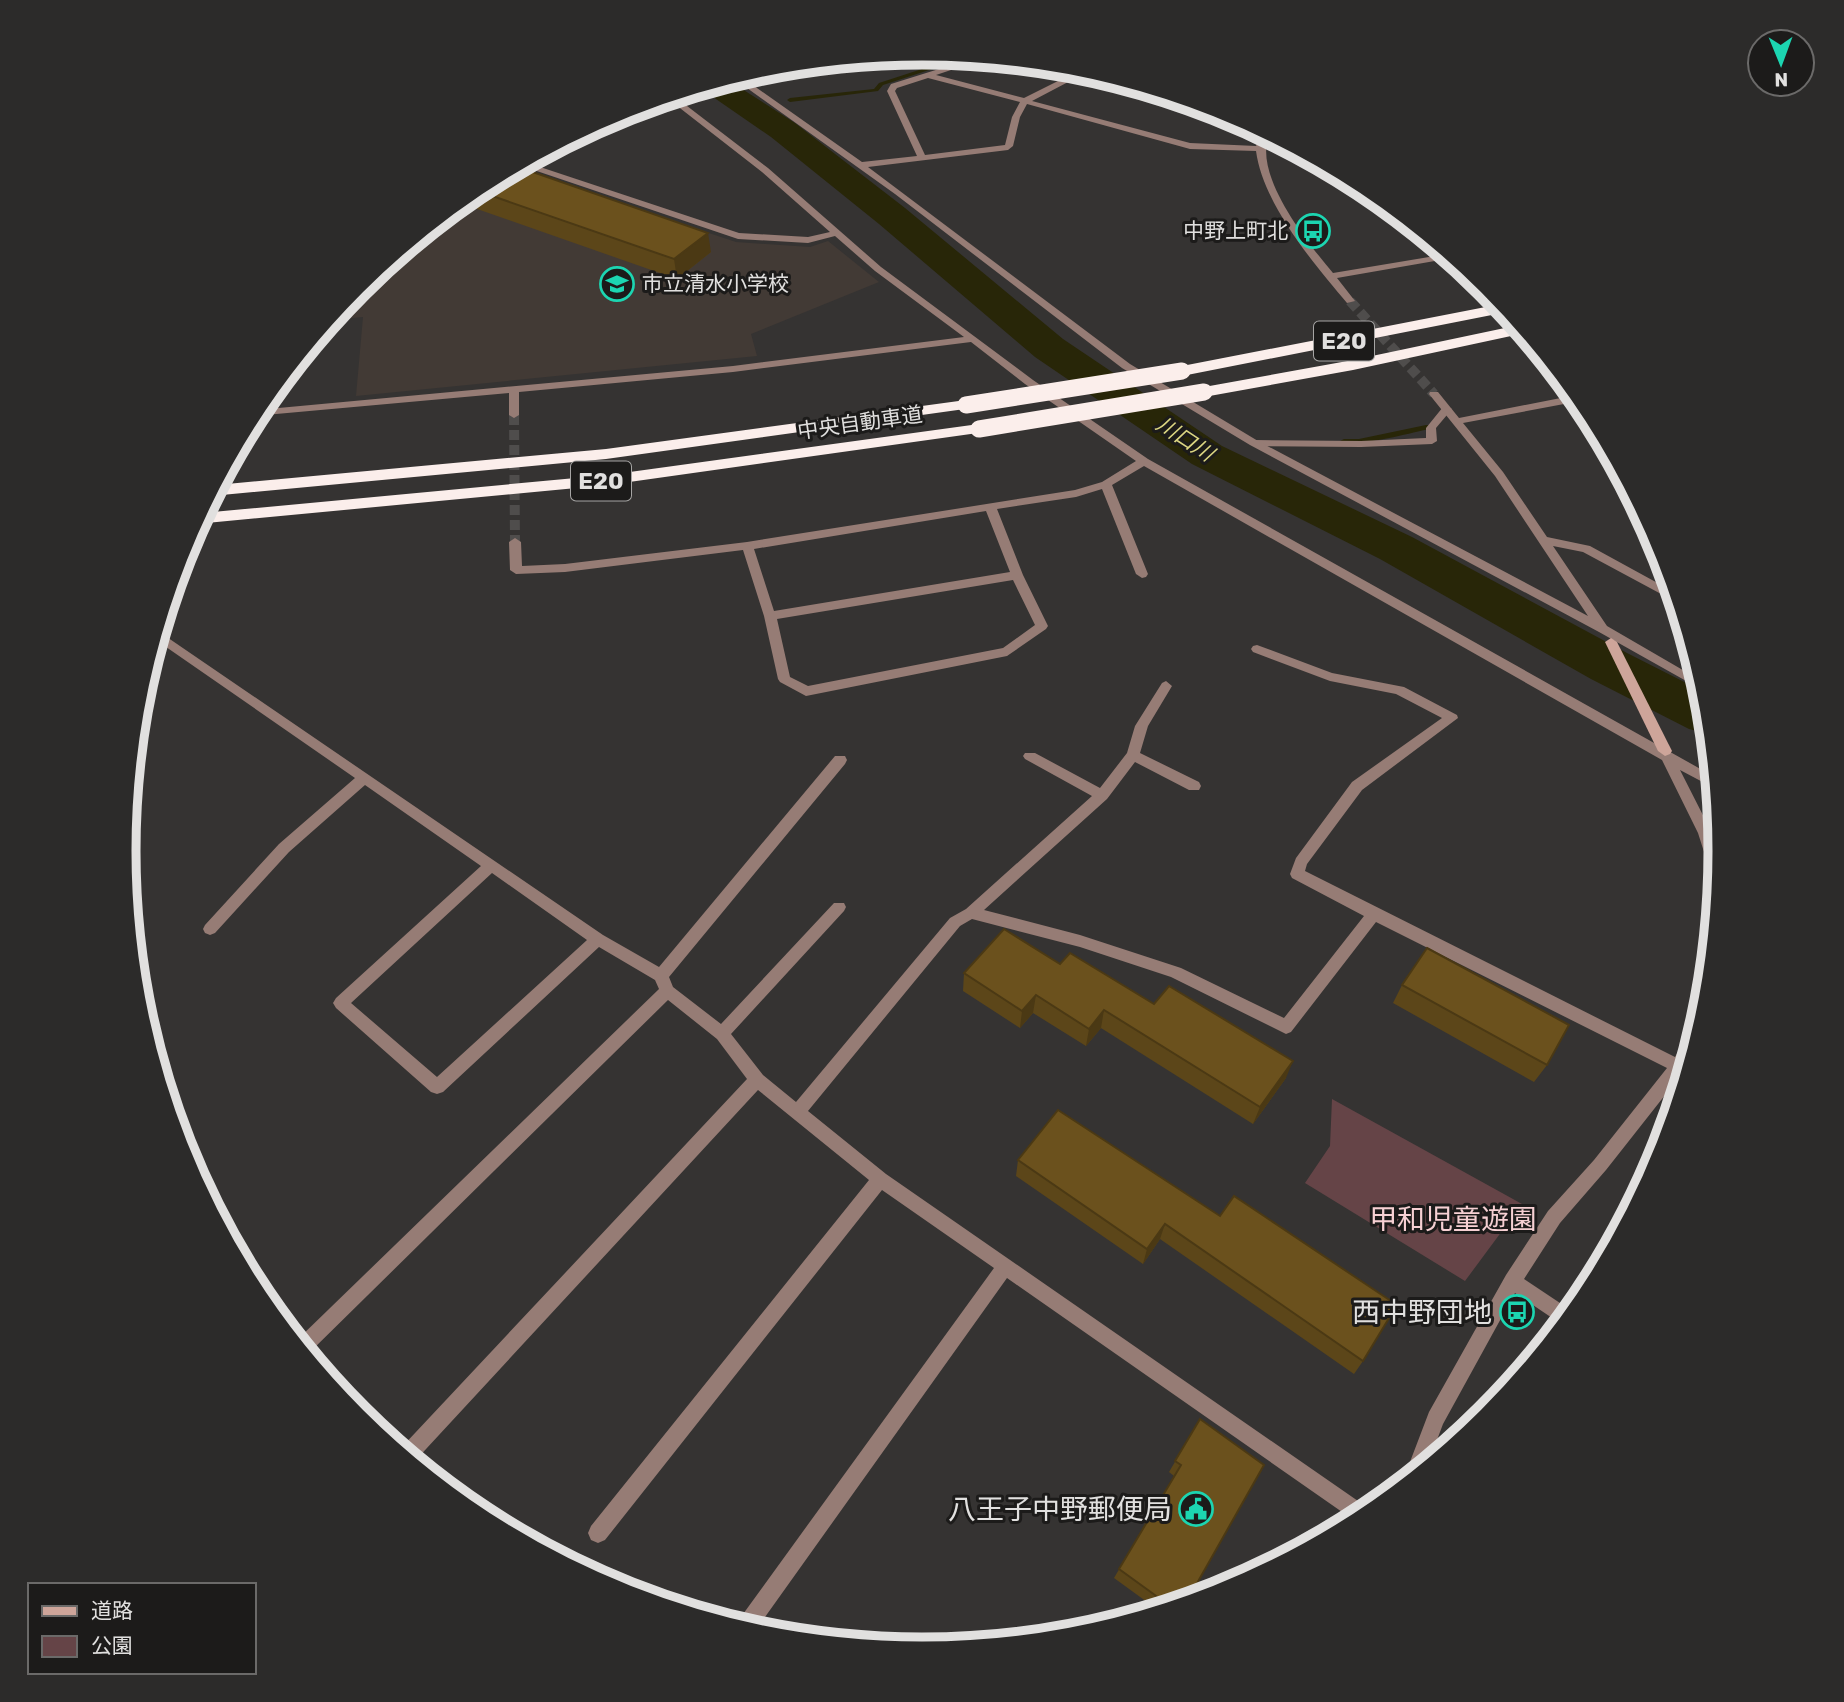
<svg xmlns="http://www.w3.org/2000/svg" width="1844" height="1702" font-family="Rubik,'Noto Sans JP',sans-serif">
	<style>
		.built { fill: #423a35 }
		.green { fill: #654447 }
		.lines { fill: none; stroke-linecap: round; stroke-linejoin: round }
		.stream { fill: #282608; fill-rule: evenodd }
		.river { fill: #282608; fill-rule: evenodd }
		.street-tunnel { stroke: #4f4d4c; stroke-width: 10; stroke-dasharray: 10 5; stroke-linecap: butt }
		.lane { fill: #967c75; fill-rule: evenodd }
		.street { fill: #967c75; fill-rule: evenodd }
		.secondary { fill: #cea59a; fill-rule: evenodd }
		.highway { fill: #fbeeeb; fill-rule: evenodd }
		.highway-bridge { stroke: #fbeeeb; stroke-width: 17 }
		.wall { fill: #5c4619 }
		.shaded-wall { fill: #4b3914 }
		.building { fill: #6b511d; stroke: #4b3914; stroke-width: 2 }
		.labels { text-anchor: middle; stroke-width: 6; stroke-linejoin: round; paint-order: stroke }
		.far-poi-label { font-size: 21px; fill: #e1e0df; stroke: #1c1b1a; text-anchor: end }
		.far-street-label { font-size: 21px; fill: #e1e0df; stroke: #1c1b1a }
		.far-water-label { font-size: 21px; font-style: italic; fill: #dcd682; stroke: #1c1b1a }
		.shield { fill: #1c1b1a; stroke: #a6a5a4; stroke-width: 2 }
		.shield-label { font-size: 23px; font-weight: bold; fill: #e1e0df }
		.near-park-label { font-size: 28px; fill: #f6d0d3; stroke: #1c1b1a }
		.near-poi-label { font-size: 28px; fill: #e1e0df; stroke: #1c1b1a; text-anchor: end }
		.rim { fill: none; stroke: #e1e0df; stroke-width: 9 }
	</style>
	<rect width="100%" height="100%" fill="#353332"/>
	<!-- built -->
	<path class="built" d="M513,168L736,242L810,247L828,241L879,282L751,334L757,356L356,396L363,317L330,320L358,286L479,187Z"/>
	<!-- green -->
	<path class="green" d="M1332,1099L1522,1204L1465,1281L1305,1183L1330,1146Z"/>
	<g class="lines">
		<!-- stream -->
		<path class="stream" d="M962,56L969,57L883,85L878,91L790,102L787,100L790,98L874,89L879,83Z
			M1217,110C1222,112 1224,114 1228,116C1233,119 1239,120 1245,122L1226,120L1217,112Z
			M1426,425H1429V429C1410,433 1356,448 1340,441L1344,439H1359Z"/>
		<!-- river -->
		<path class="river" d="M728,80L795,123L905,208L1063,339L1222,446L1412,537L1627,653L1704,692L1709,734L1689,729L1591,679L1380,559L1192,464L1035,357L879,224L771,137L700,88Z"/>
		<!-- street-tunnel -->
		<path class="street-tunnel" d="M1350,301L1434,394
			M514,415L515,542"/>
		<!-- lane -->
		<path class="lane" d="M1447,406L1452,409L1436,428L1437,441L1432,444L1361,447L1254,446L1249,443L1254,440L1361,441L1426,438V428L1443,407Z"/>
		<!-- street -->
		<path class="street" d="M974,58L984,59L936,75L1024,98L1082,69L1089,71L1032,101L1190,143L1256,146L1262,132L1269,135C1253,176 1308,243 1333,273L1447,254L1452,258L1337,278L1355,301L1347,303C1314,264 1263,204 1256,151L1190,149L1027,104L1020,117L1013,146L1008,150L868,167L1130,364L1258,441L1588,616L1495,476L1429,394L1430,392H1438L1459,418L1576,395L1580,401L1463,423L1503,472L1547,537L1590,546L1674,592L1676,602L1583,552L1553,546L1607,626L1700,680L1704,691L1599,632L1250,445L1122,368L895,194L733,78L740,76L862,162L917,156L887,91L891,84ZM928,78L1020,102L1012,117L1005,145L925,155L895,91L897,88Z
			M674,96L768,168L881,267L1033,380L1148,459L1713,776L1714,788L1680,770L1712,833L1720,858L1718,880L1713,878L1711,874L1698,833L1662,760L1144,466L1112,485L1148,574L1146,577L1142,578L1136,574L1102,489L1076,497L997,509L1023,575L1048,626L1046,629L1007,656L806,696L780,682L778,679L764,616L743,550L565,572L516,574L510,570L509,542L515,538L521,542L522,566L565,564L747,542L1075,490L1102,482L1136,461L1025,384L971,342L733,372L519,392V415L514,418L509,415V393L254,416L257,410L733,366L964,337L875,271L835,236L808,243L738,239L519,165L525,162L739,233L808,237L830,232L762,172L667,98ZM986,511L1010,572L774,611L754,549ZM1013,580L1035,625L1003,648L808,686L790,677L777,619Z
			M158,631L603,935L659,967L835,756H845L847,760L845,764L669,977L673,987L721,1024L834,903H844L846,907L844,911L731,1034L763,1075L796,1102L950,918L966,909L1092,796L1025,759L1023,756L1025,753H1035L1100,788L1127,753L1135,726L1162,683L1166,681L1172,686L1148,726L1140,753L1199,782L1201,786L1199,790H1189L1135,762L1107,799L984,910L1080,935L1181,968L1284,1018L1364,916L1292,878L1290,874L1296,858L1352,782L1442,718L1396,694L1330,681L1253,652L1251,649L1253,646L1257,645L1332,673L1404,687L1457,715L1458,718L1362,790L1307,864L1305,871L1675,1057L1693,1026L1700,1025L1684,1071L1606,1170L1560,1223L1524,1279L1572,1311L1561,1324L1515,1293L1443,1424L1428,1464L1407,1481L1405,1475L1429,1412L1506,1275L1548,1211L1594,1160L1667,1068L1376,922L1291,1032L1286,1034L1171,977L1080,947L972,919L960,926L808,1111L886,1174L1371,1510L1355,1521L1007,1278L755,1631L736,1625L738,1621L994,1268L882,1190L605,1540L598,1543L591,1540L588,1533L591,1526L869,1180L758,1090L414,1462L400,1449L747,1079L717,1039L668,1000L307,1355L296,1341L659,989L655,980L599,947L443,1092L437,1094L431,1092L336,1008L333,1003L336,998L481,866L365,785L289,852L215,933L210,935L205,933L203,929L205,925L279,844L355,778L156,640ZM492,873L587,940L437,1077L351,1003Z"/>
		<!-- secondary -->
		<path class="secondary" d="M1611,638L1617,642L1672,751L1670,754L1665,756L1658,751L1605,642Z"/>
		<!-- highway -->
		<path class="highway" d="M1501,304L1507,312L1182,376L1174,371L1182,366Z
			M1519,325L1525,333L1353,370L1204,397L1196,392L1204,387L1353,360Z
			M966,400L972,402L974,405L972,408L606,459L211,496L216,485L606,449Z
			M979,424L985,426L987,429L985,432L608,485L196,524L202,513L608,475Z"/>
		<!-- highway-bridge -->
		<path class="highway-bridge" d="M966,405L1182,371
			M979,429L1204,392"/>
	</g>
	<!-- wall -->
	<path class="wall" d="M528,170L711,252L677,279L460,203L479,187Z
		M1060,964L1154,1004L1286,1078L1253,1124L1101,1028L1086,1046L1033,1013L1020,1028L963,991L964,973Z
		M1402,985L1547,1065L1534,1082L1393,1003Z
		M1058,1110L1363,1361L1354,1374L1160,1239L1143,1264L1016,1176L1018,1160Z
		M1200,1419L1187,1601L1158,1610L1114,1578L1174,1476L1169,1472Z"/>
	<!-- shaded-wall -->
	<path class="shaded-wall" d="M708,233L711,252L677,279L674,259Z
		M1036,995L1033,1013L1020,1028L1022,1011Z
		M1104,1010L1101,1028L1086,1046L1089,1029Z
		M1293,1061L1286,1078L1253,1124L1260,1107Z
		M1165,1224L1160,1239L1143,1264L1147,1249Z"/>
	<!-- building -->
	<path class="building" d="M520,165L527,168L524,169L708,233L674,259L475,190L479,187Z
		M1004,929L1060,964L1070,953L1154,1004L1169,986L1293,1061L1260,1107L1104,1010L1089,1029L1036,995L1022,1011L964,973Z
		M1427,948L1569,1025L1547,1065L1402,985Z
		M1058,1110L1220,1216L1234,1196L1397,1305L1363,1361L1165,1224L1147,1249L1018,1160Z
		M1200,1419L1264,1465L1187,1601L1170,1606L1119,1569L1181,1465L1175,1461Z"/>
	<!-- icons -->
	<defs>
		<g id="bus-ring" transform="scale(1.75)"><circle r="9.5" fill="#1c1b1a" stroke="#1cd5b1" stroke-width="1.5"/><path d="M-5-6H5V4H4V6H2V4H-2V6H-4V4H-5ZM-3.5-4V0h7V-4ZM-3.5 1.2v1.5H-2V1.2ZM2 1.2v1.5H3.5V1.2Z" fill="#1cd5b1"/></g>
		<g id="school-ring" transform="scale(1.75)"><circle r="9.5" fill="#1c1b1a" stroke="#1cd5b1" stroke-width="1.5"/><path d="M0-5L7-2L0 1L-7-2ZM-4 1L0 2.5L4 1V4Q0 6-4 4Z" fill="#1cd5b1"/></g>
		<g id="civic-ring" transform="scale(1.75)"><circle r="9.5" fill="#1c1b1a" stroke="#1cd5b1" stroke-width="1.5"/><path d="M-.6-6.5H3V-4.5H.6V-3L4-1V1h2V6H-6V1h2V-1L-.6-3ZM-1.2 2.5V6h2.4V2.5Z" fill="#1cd5b1"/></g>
	</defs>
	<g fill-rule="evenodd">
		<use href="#bus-ring" x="1313" y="231"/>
		<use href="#school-ring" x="617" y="284"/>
		<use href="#bus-ring" x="1517" y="1312"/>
		<use href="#civic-ring" x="1196" y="1509"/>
	</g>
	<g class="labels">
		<!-- far-poi labels -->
		<g class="far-poi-label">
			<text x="1288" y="238">中野上町北</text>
			<text x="642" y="291" text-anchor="start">市立清水小学校</text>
		</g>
		<!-- far-street labels -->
		<g class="far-street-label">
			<text transform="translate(860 423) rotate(-8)" y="7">中央自動車道</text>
		</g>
		<!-- far-water labels -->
		<g class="far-water-label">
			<text transform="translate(1185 439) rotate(33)" y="7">川口川</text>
		</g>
		<!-- shield labels -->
		<g class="shield">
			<rect x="1314" y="321.5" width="60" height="39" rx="5"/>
			<rect x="571" y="461.5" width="60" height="39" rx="5"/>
		</g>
		<g class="shield-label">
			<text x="1344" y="349">E20</text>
			<text x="601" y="489">E20</text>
		</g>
		<!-- near-park labels -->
		<g class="near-park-label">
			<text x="1453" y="1229">甲和児童遊園</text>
		</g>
		<!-- near-poi labels -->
		<g class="near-poi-label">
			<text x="1492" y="1322">西中野団地</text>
			<text x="1172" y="1519">八王子中野郵便局</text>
		</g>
	</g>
	<!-- crop -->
	<path d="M0 0H1844V1702H0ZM136 851a786 786 0 1 1 1572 0a786 786 0 1 1-1572 0Z" fill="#2c2b2a" fill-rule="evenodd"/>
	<path class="rim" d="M136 851a786 786 0 1 1 1572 0a786 786 0 1 1-1572 0Z"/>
	<!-- legend -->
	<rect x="28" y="1583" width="228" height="91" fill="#1c1b1a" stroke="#6b6a69" stroke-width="2"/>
	<rect x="42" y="1606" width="35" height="10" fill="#cea59a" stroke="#6b6a69" stroke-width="2"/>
	<text x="91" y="1618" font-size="21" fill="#e1e0df">道路</text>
	<rect x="42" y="1636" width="35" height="21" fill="#654447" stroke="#6b6a69" stroke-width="2"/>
	<text x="91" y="1653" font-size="21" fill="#e1e0df">公園</text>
	<!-- north arrow -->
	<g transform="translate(1781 63) rotate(179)"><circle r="33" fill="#1c1b1a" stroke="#6b6a69" stroke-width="2"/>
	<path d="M0-5L12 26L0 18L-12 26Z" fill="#1cd5b1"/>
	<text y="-10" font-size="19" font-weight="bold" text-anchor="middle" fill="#e1e0df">N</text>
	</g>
</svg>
